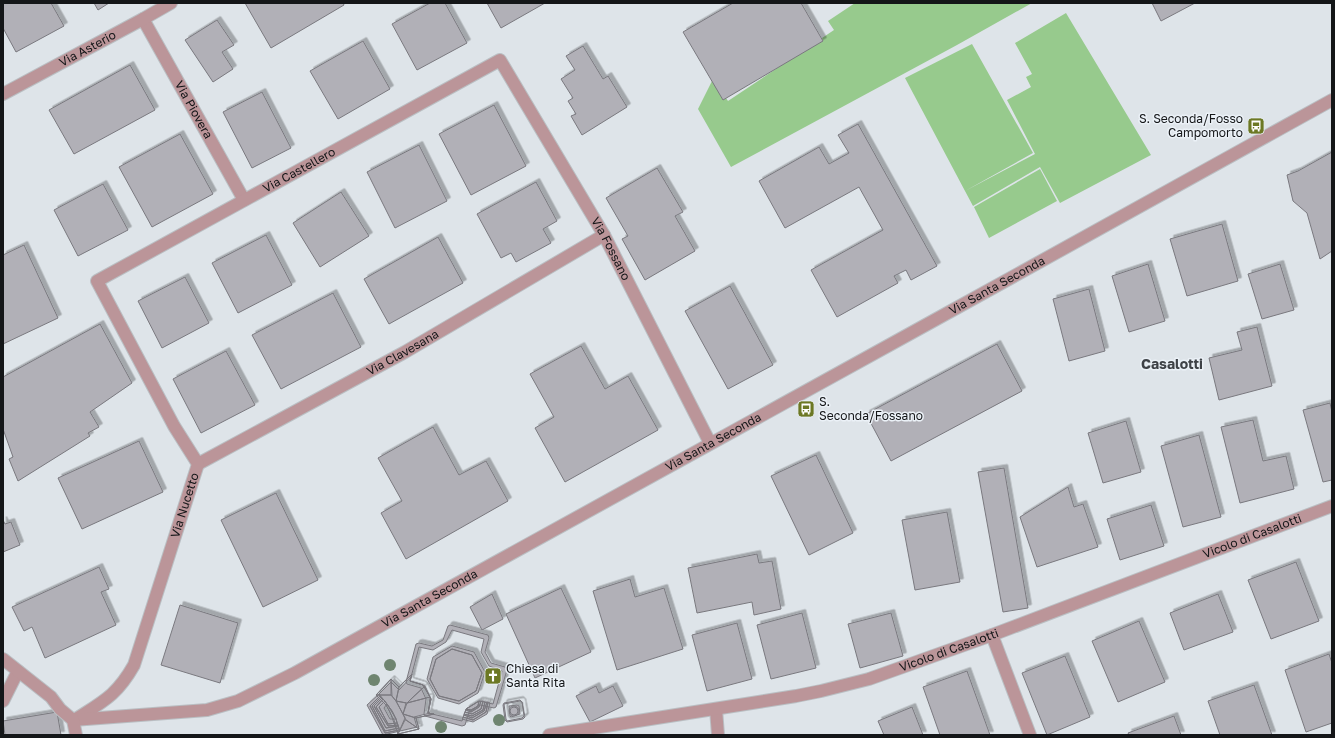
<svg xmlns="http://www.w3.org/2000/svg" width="1335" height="738" font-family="'Golos Text',sans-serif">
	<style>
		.green { fill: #97ca8d }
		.building { fill: #b1b0b7; stroke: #7a797f; fill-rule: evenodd; filter: url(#shadow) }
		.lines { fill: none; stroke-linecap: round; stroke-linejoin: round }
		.service-casing { stroke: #babfc3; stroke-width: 14 }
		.minor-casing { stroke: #babfc3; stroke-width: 14 }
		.tertiary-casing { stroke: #babfc3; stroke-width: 14 }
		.service { stroke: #bb9599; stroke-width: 12 }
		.minor { stroke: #bb9599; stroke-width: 12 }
		.tertiary { stroke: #bb9599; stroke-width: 12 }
		.tree { fill: #6f8570 }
		.labels { text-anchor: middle; stroke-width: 3; stroke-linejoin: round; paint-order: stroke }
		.street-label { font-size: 12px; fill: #141618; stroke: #ebf1f7 }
		.poi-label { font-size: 12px; fill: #141618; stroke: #ebf1f7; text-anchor: start }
		.quarter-label { font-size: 14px; font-weight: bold; fill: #3e4247; stroke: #ebf1f7 }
	</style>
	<defs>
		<filter id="shadow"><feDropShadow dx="3.5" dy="-3.5" stdDeviation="0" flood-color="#0004"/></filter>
	</defs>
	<rect width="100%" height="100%" fill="#dee4e9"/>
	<!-- green -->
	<path class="green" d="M855,3H1032L957,45L731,167L698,109L713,79L728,101L834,30L828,21Z
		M1066,13L1151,155L1060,203L1040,167L973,206L965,191L1035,154L1007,100L1031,87L1026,77L1032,74L1015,43Z
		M972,44L1033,153L965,191L905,78Z
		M1040,169L1057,201L989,238L974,207Z"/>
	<!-- building -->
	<path class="building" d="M3,3H51L64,26L16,52L3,28Z
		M94,3H109L98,10Z
		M245,3H343L344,5L271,48Z
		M430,3H445L467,43L417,70L392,24Z
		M487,3H545L501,28Z
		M733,3H801L823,41L723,100L683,32Z
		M1152,3H1195L1161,21Z
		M217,20L234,45L222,52L233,69L213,82L185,40Z
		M363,41L390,89L338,119L310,71Z
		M583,46L603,79L608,76L627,107L582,135L571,116L576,114L568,101L573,98L561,79L575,70L566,56Z
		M130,65L155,110L74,154L49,110Z
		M262,92L291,148L252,168L223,112Z
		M494,105L526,166L471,195L439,134Z
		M858,124L937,266L911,280L906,270L894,276L898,283L837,317L811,270L883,230L859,187L785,228L759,181L819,147L829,164L849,153L838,135Z
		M180,134L213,194L152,227L119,167Z
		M419,145L447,201L395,228L367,172Z
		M1332,152V251L1320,259L1307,213L1293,201L1287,175L1298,171Z
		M657,168L683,212L675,216L695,251L645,280L622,239L628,236L606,198Z
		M536,182L557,221L543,229L551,243L516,262L511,253L501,258L477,214Z
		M103,184L128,230L78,256L54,210Z
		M341,192L369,236L320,267L293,223Z
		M1222,224L1238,281L1187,296L1170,239Z
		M266,235L292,285L238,313L212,263Z
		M438,237L463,283L389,324L364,279Z
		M24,245L58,318L3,344V255Z
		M1148,264L1165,321L1129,332L1112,276Z
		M1280,264L1294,310L1262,319L1248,274Z
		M185,277L209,323L162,348L138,301Z
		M730,286L773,365L728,389L685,311Z
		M1089,289L1105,351L1069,361L1053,299Z
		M333,293L361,347L281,389L252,335Z
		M100,324L132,383L90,412L99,427L88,433L90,436L18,481L9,459L13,457L3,429V377Z
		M1257,327L1272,386L1219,400L1209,358L1242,350L1237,332Z
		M997,344L1022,391L891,461L866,414Z
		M581,346L605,389L628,376L658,430L565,482L535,428L554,417L530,374Z
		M226,351L255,405L201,433L173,379Z
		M1330,403L1332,412V480L1323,482L1303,410Z
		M1253,420L1263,461L1286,456L1294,489L1240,503L1221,427Z
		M1126,421L1141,472L1103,483L1088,433Z
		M433,427L459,475L486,461L508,501L406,559L381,513L402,501L378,458Z
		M1199,435L1221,517L1183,527L1161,446Z
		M139,441L163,492L82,529L58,478Z
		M816,455L853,533L809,555L771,476Z
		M1004,468L1028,608L1003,612L978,472Z
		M1068,487L1074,507L1083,504L1098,547L1037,567L1020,517Z
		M276,493L318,580L263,607L221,520Z
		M1151,505L1164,546L1120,560L1107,519Z
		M947,512L960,582L915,590L902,520Z
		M3,520L5,524L11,522L20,545L3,552Z
		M757,554L759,563L772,561L781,609L754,615L752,602L697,613L688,568Z
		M1296,562L1319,621L1271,639L1248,580Z
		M99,567L109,589L101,592L116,625L45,658L32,627L24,631L12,607Z
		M630,579L635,597L664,588L683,649L617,670L593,591Z
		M561,588L591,652L535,678L506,614Z
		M492,594L503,619L482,630L470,607Z
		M1218,594L1233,632L1184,650L1170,613Z
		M180,605L238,623L220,683L161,665Z
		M802,613L816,668L771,679L757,625Z
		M891,613L903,656L860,668L848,624Z
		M1139,621L1165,682L1118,702L1092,641Z
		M737,623L752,679L707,691L692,635Z
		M450,625L488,635L489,638L485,652L491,663L505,667L507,670L496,707L494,708L480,705L469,712L465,725L462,726L425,716L424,714L426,699L421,688L407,684L406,682L416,644L419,643L432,646L443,640L448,626ZM452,649L472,655L482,673L476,691L459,701L439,696L430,679L436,659Z
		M452,630L484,639L481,652L489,666L502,671L493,704L479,701L466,709L462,721L428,713L431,699L425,687L423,685L410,681L419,647L433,650L446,642Z
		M452,646L474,652L485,672L478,693L459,704L438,698L427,679L433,657Z
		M452,649L472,655L482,673L476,691L459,701L439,696L430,679L436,659Z
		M1329,654L1332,663V723L1306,732L1285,670Z
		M1065,656L1090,717L1047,735L1022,673Z
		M967,671L990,735H940L923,687Z
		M412,674L410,681L423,685L431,699L428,713L434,714L416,718L419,729L398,734L390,712L386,705L376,695L391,679L399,687Z
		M412,674L410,681L423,685L425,686L407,703L396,701L399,687Z
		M411,677L410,681L423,685L431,699L428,713H430L414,717L417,727L400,731L396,719L392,711L387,704L379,694L391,682L399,690Z
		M391,679V695H376L384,687Z
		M391,679L399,687L396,701L392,696Z
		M1254,685L1272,735H1220L1208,701Z
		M425,686L430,697L407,703L413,697Z
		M596,686L599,693L613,686L623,706L590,722L576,696Z
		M379,694L380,696L370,706L385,733L399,730L400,731L383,735L367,705Z
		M376,695H391L396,701L405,718L398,734L394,720L386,705Z
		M380,696L381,697L372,706L385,731L399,728V730L385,733L370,706Z
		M381,697L382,698L374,706L386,728L398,726L399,728L385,731L372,706Z
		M430,697L428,713L434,714L416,718L403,714L407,703Z
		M382,698L383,699L376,707L388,726L398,725V726L386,728L374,706Z
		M383,699L385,701L379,707L388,724L397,723L398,725L388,726L376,707Z
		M520,700L522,702L525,717L523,719L507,722L505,720L503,705L504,703Z
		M385,701L396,719L397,723L388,724L379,707Z
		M396,701L406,703L403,714Z
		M479,701L478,706L471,711L466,709Z
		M479,701L478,706L471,710L466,709Z
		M479,701H481L479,707L471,712L466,710V709L471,710L478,706Z
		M481,701H483L481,709L472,714L465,712L466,710L471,712L479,707Z
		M483,701L485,702L483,710L472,716L464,714L465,712L472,714L481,709Z
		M520,701L522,702L524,716L522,718L507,721L506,719L504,704Z
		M485,702H487L484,711L472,718L464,715V714L472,716L483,710Z
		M487,702H488L486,712L473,720L463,717L464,715L472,718L484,711Z
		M488,702L490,703L487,714L473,722L462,719L463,717L473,720L486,712Z
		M387,704L392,711L396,719H390L384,708Z
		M517,705L519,706L520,714L511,717L510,716L509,706Z
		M509 711a5 5 0 1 1 10 0a5 5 0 1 1-10 0Z
		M510 711a4 4 0 1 1 8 0a4 4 0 1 1-8 0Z
		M912,707L923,735H884L878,721Z
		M57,712L61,735H5L3,721Z
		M403,714L416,718L419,729L406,720Z
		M1174,716L1181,735H1129L1128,733Z
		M405,720H406L419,729L398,734Z"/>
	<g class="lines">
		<!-- service casing -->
		<g class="service-casing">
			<path id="service" d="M3,701L18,671"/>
		</g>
		<!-- minor casing -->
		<g class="minor-casing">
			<g id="minor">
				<path id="s1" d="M143,19L244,200"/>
				<path id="s2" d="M3,94L143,19L171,3"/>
				<path id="s3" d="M198,464L405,352L604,235"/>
				<path d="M992,635L1030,735"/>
				<path d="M716,709L718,735"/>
				<path id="s4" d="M76,719C104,701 117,695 134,665L198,464L174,426L97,281L500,60L604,235L710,443"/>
				<path id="s5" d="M73,720L207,710L238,701L295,673C640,482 987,292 1332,100"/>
				<path id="s6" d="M549,735L796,696L821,691L869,679L992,635L1332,506"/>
			</g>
		</g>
		<!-- tertiary casing -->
		<g class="tertiary-casing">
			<path id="tertiary" d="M3,659L51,697L60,709L73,720L76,735"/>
		</g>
		<!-- service -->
		<use href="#service" class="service"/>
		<!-- minor -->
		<use href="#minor" class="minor"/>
		<!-- tertiary -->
		<use href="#tertiary" class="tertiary"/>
	</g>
	<!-- trees -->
	<g class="tree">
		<circle cx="390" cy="665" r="6"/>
		<circle cx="374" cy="680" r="6"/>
		<circle cx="499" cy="720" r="6"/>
		<circle cx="441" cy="727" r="6"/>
	</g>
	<!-- icons -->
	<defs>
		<g id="bus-square" transform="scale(0.9)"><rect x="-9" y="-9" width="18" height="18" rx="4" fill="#6c7824" stroke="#ebf1f7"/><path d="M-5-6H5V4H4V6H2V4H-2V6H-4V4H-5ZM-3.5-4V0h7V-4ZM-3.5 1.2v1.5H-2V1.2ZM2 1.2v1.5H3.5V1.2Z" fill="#fff"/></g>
		<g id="church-square" transform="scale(0.9)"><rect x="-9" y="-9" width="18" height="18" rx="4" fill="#6c7824" stroke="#ebf1f7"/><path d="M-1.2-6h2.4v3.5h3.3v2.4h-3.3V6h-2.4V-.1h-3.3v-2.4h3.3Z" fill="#fff"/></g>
	</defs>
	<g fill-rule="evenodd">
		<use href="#bus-square" x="1256" y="126"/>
		<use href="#bus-square" x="806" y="409"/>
		<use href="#church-square" x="493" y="676"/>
	</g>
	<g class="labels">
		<!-- street labels -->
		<g class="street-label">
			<text dy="4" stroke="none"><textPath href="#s2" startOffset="96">Via Asterio</textPath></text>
			<text dy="4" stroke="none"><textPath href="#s1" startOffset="104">Via Piovera</textPath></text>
			<text dy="4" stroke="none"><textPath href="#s4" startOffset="731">Via Castellero</textPath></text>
			<text dy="4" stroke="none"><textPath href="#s4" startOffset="1179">Via Fossano</textPath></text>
			<text dy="4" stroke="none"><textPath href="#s5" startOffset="1032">Via Santa Seconda</textPath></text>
			<text dy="4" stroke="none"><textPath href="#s3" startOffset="233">Via Clavesana</textPath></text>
			<text dy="4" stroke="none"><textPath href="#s5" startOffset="708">Via Santa Seconda</textPath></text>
			<text dy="4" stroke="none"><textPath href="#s4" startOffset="248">Via Nucetto</textPath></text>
			<text dy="4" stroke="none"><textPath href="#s6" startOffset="734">Vicolo di Casalotti</textPath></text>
			<text dy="4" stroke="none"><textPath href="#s5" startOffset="384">Via Santa Seconda</textPath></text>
			<text dy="4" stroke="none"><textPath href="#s6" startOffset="410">Vicolo di Casalotti</textPath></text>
		</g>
		<!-- poi labels -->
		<g class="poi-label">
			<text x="1243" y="123" text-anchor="end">S. Seconda/Fosso<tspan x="1243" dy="14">Campomorto</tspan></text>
			<text x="819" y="406">S.<tspan x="819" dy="14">Seconda/Fossano</tspan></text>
			<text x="506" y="673">Chiesa di<tspan x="506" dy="14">Santa Rita</tspan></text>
		</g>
		<!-- quarter labels -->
		<g class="quarter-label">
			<text x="1172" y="369">Casalotti</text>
		</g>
	</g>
	<!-- border -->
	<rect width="1335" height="738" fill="none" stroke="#141618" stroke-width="8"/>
</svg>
